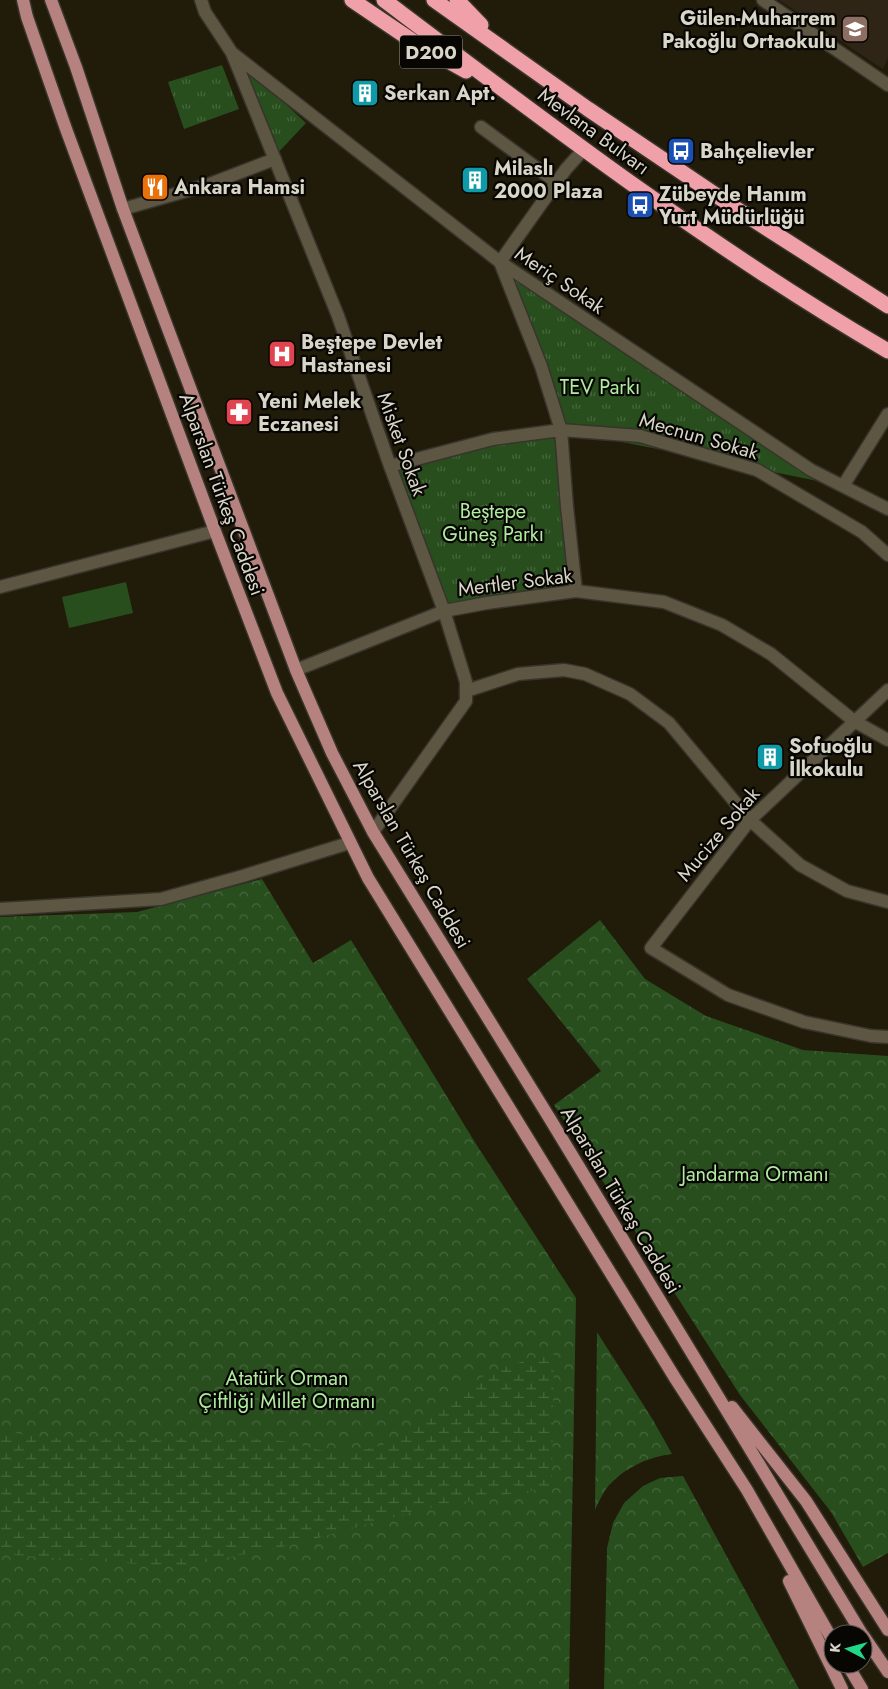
<svg xmlns="http://www.w3.org/2000/svg" width="888" height="1689" font-family="Jost,sans-serif">
	<style>
		.education { fill: #2e2516 }
		.grass { fill: #284e1e }
		.forest { fill: url(#forest-crowns) }
		.wetland { fill: url(#wetland-marsh) }
		.park { fill: url(#park-tufts) }
		.lines { fill: none; stroke-linecap: round; stroke-linejoin: round }
		.minor-casing { stroke: #38342c; stroke-width: 15 }
		.major-casing { stroke: #38342c; stroke-width: 15 }
		.highway-casing { stroke: #38342c; stroke-width: 18 }
		.minor { stroke: #5d5642; stroke-width: 12 }
		.major { stroke: #b5827f; stroke-width: 12 }
		.highway { stroke: #efa0a8; stroke-width: 15 }
		.labels { text-anchor: middle; stroke-width: 4.5; stroke-linejoin: round; paint-order: stroke }
		.shield { fill: #080602; stroke: #9a978d; stroke-width: 1 }
		.shield-label { font-size: 19px; font-weight: bold; fill: #d8d5c9 }
		.poi-label { font-size: 20px; font-weight: bold; fill: #d8d5c9; stroke: #080602; text-anchor: start }
		.street-label { font-size: 20px; fill: #d8d5c9; stroke: #080602 }
		.park-label { font-size: 20px; fill: #afeca0; stroke: #080602 }
	</style>
	<defs>
		<pattern id="forest-crowns" width="20" height="18" patternUnits="userSpaceOnUse" patternTransform="scale(1.25)"><rect width="20" height="18" fill="#284e1e"/><path d="M2 6a3 3 0 1 1 6 0M12 15a3 3 0 1 1 6 0" fill="none" stroke="#46673d"/></pattern>
		<pattern id="wetland-marsh" width="20" height="14" patternUnits="userSpaceOnUse" patternTransform="scale(1.25)"><rect width="20" height="14" fill="#284e1e"/><path d="M1 5h8M5 5V1M11 12h8M15 12V8" fill="none" stroke="#46673d"/></pattern>
		<pattern id="park-tufts" width="24" height="20" patternUnits="userSpaceOnUse" patternTransform="scale(1.25)"><rect width="24" height="20" fill="#284e1e"/><path d="M3 7l-1-3M5 7V3M7 7l1-3M15 17l-1-3M17 17v-4M19 17l1-3" fill="none" stroke="#46673d"/></pattern>
	</defs>
	<rect width="100%" height="100%" fill="#211b09"/>
	<!-- education -->
	<path class="education" d="M779,0H888V58L883,69Z"/>
	<!-- grass -->
	<path class="grass" d="M126,582L133,613L69,628L62,597Z"/>
	<!-- forest -->
	<path class="forest" d="M262,879L313,963L351,940L476,1144L576,1298L569,1689H0V917L137,912Z
		M600,920L645,979L706,1016L803,1050L888,1056V1553L863,1567L831,1512L740,1395L554,1105L601,1071L527,979Z
		M597,1332L653,1420L672,1454C647,1457 622,1469 606,1489C602,1495 598,1503 595,1510Z
		M683,1476L799,1689H604L607,1548L613,1523L624,1503L643,1486L660,1478Z"/>
	<!-- wetland -->
	<path class="wetland" d="M554,1354L552,1487L422,1509L296,1544L180,1567L0,1554V1430L31,1436L57,1438C129,1439 201,1437 273,1440C291,1441 308,1448 325,1451C341,1453 360,1451 375,1447C416,1436 443,1400 479,1379C502,1365 529,1360 554,1354Z"/>
	<!-- park -->
	<path class="park" d="M234,56L306,123L274,157Z
		M222,65L239,109L184,129L168,82Z
		M500,262L843,486L562,430L576,591L444,611L390,466L561,430Z"/>
	<g class="lines">
		<!-- minor casing -->
		<g class="minor-casing">
			<path id="minor" d="M201,0L205,12L232,53L338,316L390,466L444,611L466,682V701L373,832
				M763,0L888,85
				M232,53L500,262L811,470L888,509
				M481,127L557,183
				M123,209L207,185L275,159
				M390,466L493,439L561,430L640,436L757,470L862,532L888,555
				M843,486L888,414
				M0,587L215,531
				M576,591L567,507L561,430L541,366L500,262L566,169L584,149
				M296,670L444,611L487,603L576,591L664,602L722,625L771,654L854,721L888,740
				M888,690L750,820L651,948L728,995L804,1022L871,1036L888,1037
				M466,691L518,674L564,670L585,674L630,694L669,723L750,820L800,865L847,891L888,902
				M0,909L161,899L243,876L349,843"/>
		</g>
		<!-- major casing -->
		<g class="major-casing">
			<path id="major" d="M23,0L27,17L66,129L215,531L277,693L368,878L675,1378L747,1490L833,1641
				M51,0L76,67L123,209L296,670L332,753L373,832L550,1119L862,1634
				M732,1407L806,1501L888,1630
				M789,1581L842,1689
				M863,1635L888,1672
				M847,1664L862,1689"/>
		</g>
		<!-- highway casing -->
		<g class="highway-casing">
			<path id="highway" d="M352,0L414,42L466,71
				M384,0C547,123 711,248 888,351
				M434,0L588,109L732,206L888,306
				M457,0L481,25"/>
		</g>
		<!-- minor -->
		<use href="#minor" class="minor"/>
		<!-- major -->
		<use href="#major" class="major"/>
		<!-- highway -->
		<use href="#highway" class="highway"/>
	</g>
	<!-- icons -->
	<defs>
		<g id="school-square" transform="scale(1.4375)"><rect x="-9" y="-9" width="18" height="18" rx="4" fill="#8d6e63" stroke="#080602"/><path d="M0-5L7-2L0 1L-7-2ZM-4 1L0 2.5L4 1V4Q0 6-4 4Z" fill="#fff"/></g>
		<g id="building-square" transform="scale(1.4375)"><rect x="-9" y="-9" width="18" height="18" rx="4" fill="#0f9aa8" stroke="#080602"/><path d="M-4-6H4V6H1V3H-1V6H-4ZM-2.5-4.3h1.7v1.8h-1.7ZM.8-4.3h1.7v1.8H.8ZM-2.5-1h1.7V.8h-1.7ZM.8-1h1.7V.8H.8Z" fill="#fff"/></g>
		<g id="bus-square" transform="scale(1.4375)"><rect x="-9" y="-9" width="18" height="18" rx="4" fill="#1a4fb4" stroke="#080602"/><path d="M-5-6H5V4H4V6H2V4H-2V6H-4V4H-5ZM-3.5-4V0h7V-4ZM-3.5 1.2v1.5H-2V1.2ZM2 1.2v1.5H3.5V1.2Z" fill="#fff"/></g>
		<g id="restaurant-square" transform="scale(1.4375)"><rect x="-9" y="-9" width="18" height="18" rx="4" fill="#e8710a" stroke="#080602"/><path d="M-5-6h1v4h1v-4h1v4h1v-4h1v5L-1.5 .5V6h-2V.5L-5-1ZM5-6V6H3V1.5H1.5Q1.5-4 5-6Z" fill="#fff"/></g>
		<g id="hospital-square" transform="scale(1.4375)"><rect x="-9" y="-9" width="18" height="18" rx="4" fill="#e0444e" stroke="#080602"/><path d="M-5-5h3v3.5h4V-5h3V5h-3V1.5h-4V5h-3Z" fill="#fff"/></g>
		<g id="pharmacy-square" transform="scale(1.4375)"><rect x="-9" y="-9" width="18" height="18" rx="4" fill="#e0444e" stroke="#080602"/><path d="M-2-6h4v4h4v4h-4v4h-4v-4h-4v-4h4Z" fill="#fff"/></g>
	</defs>
	<g fill-rule="evenodd">
		<use href="#school-square" x="855" y="29"/>
		<use href="#building-square" x="365" y="93"/>
		<use href="#bus-square" x="681" y="151"/>
		<use href="#building-square" x="475" y="180"/>
		<use href="#restaurant-square" x="155" y="187"/>
		<use href="#bus-square" x="640" y="205"/>
		<use href="#hospital-square" x="282" y="354"/>
		<use href="#pharmacy-square" x="239" y="412"/>
		<use href="#building-square" x="770" y="757"/>
	</g>
	<g class="labels">
		<!-- shield labels -->
		<rect class="shield" x="400" y="35.5" width="62" height="33" rx="4"/>
		<g class="shield-label">
			<text x="431" y="59">D200</text>
		</g>
		<!-- poi labels -->
		<g class="poi-label">
			<text x="836" y="25" text-anchor="end">Gülen-Muharrem<tspan x="836" dy="23">Pakoğlu Ortaokulu</tspan></text>
			<text x="384" y="100">Serkan Apt.</text>
			<text x="700" y="158">Bahçelievler</text>
			<text x="494" y="175">Milaslı<tspan x="494" dy="23">2000 Plaza</tspan></text>
			<text x="174" y="194">Ankara Hamsi</text>
			<text x="659" y="201">Zübeyde Hanım<tspan x="659" dy="23">Yurt Müdürlüğü</tspan></text>
			<text x="301" y="349">Beştepe Devlet<tspan x="301" dy="23">Hastanesi</tspan></text>
			<text x="258" y="408">Yeni Melek<tspan x="258" dy="23">Eczanesi</tspan></text>
			<text x="789" y="753">Sofuoğlu<tspan x="789" dy="23">İlkokulu</tspan></text>
		</g>
		<!-- street labels -->
		<g class="street-label">
			<text transform="translate(594 131) rotate(36)" y="7">Mevlana Bulvarı</text>
			<text transform="translate(560 280) rotate(34)" y="7">Meriç Sokak</text>
			<text transform="translate(699 436) rotate(16)" y="7">Mecnun Sokak</text>
			<text transform="translate(402 444) rotate(70)" y="7">Misket Sokak</text>
			<text transform="translate(222 494) rotate(70)" y="7">Alparslan Türkeş Caddesi</text>
			<text transform="translate(515 582) rotate(-7)" y="7">Mertler Sokak</text>
			<text transform="translate(718 834) rotate(-50)" y="7">Mucize Sokak</text>
			<text transform="translate(412 854) rotate(60)" y="7">Alparslan Türkeş Caddesi</text>
			<text transform="translate(621 1200) rotate(59)" y="7">Alparslan Türkeş Caddesi</text>
		</g>
		<!-- park labels -->
		<g class="park-label">
			<text x="600" y="394">TEV Parkı</text>
			<text x="493" y="518">Beştepe<tspan x="493" dy="23">Güneş Parkı</tspan></text>
			<text x="755" y="1181">Jandarma Ormanı</text>
			<text x="287" y="1385">Atatürk Orman<tspan x="287" dy="23">Çiftliği Millet Ormanı</tspan></text>
		</g>
	</g>
	<!-- north arrow -->
	<g transform="translate(848 1649) rotate(276)"><circle r="24" fill="#080602" stroke="#5b5952"/>
	<path d="M0-4L9 19L0 12L-9 19Z" fill="#21d887"/>
	<text y="-8" font-size="14" font-weight="bold" text-anchor="middle" fill="#d8d5c9">K</text>
	</g>
</svg>
